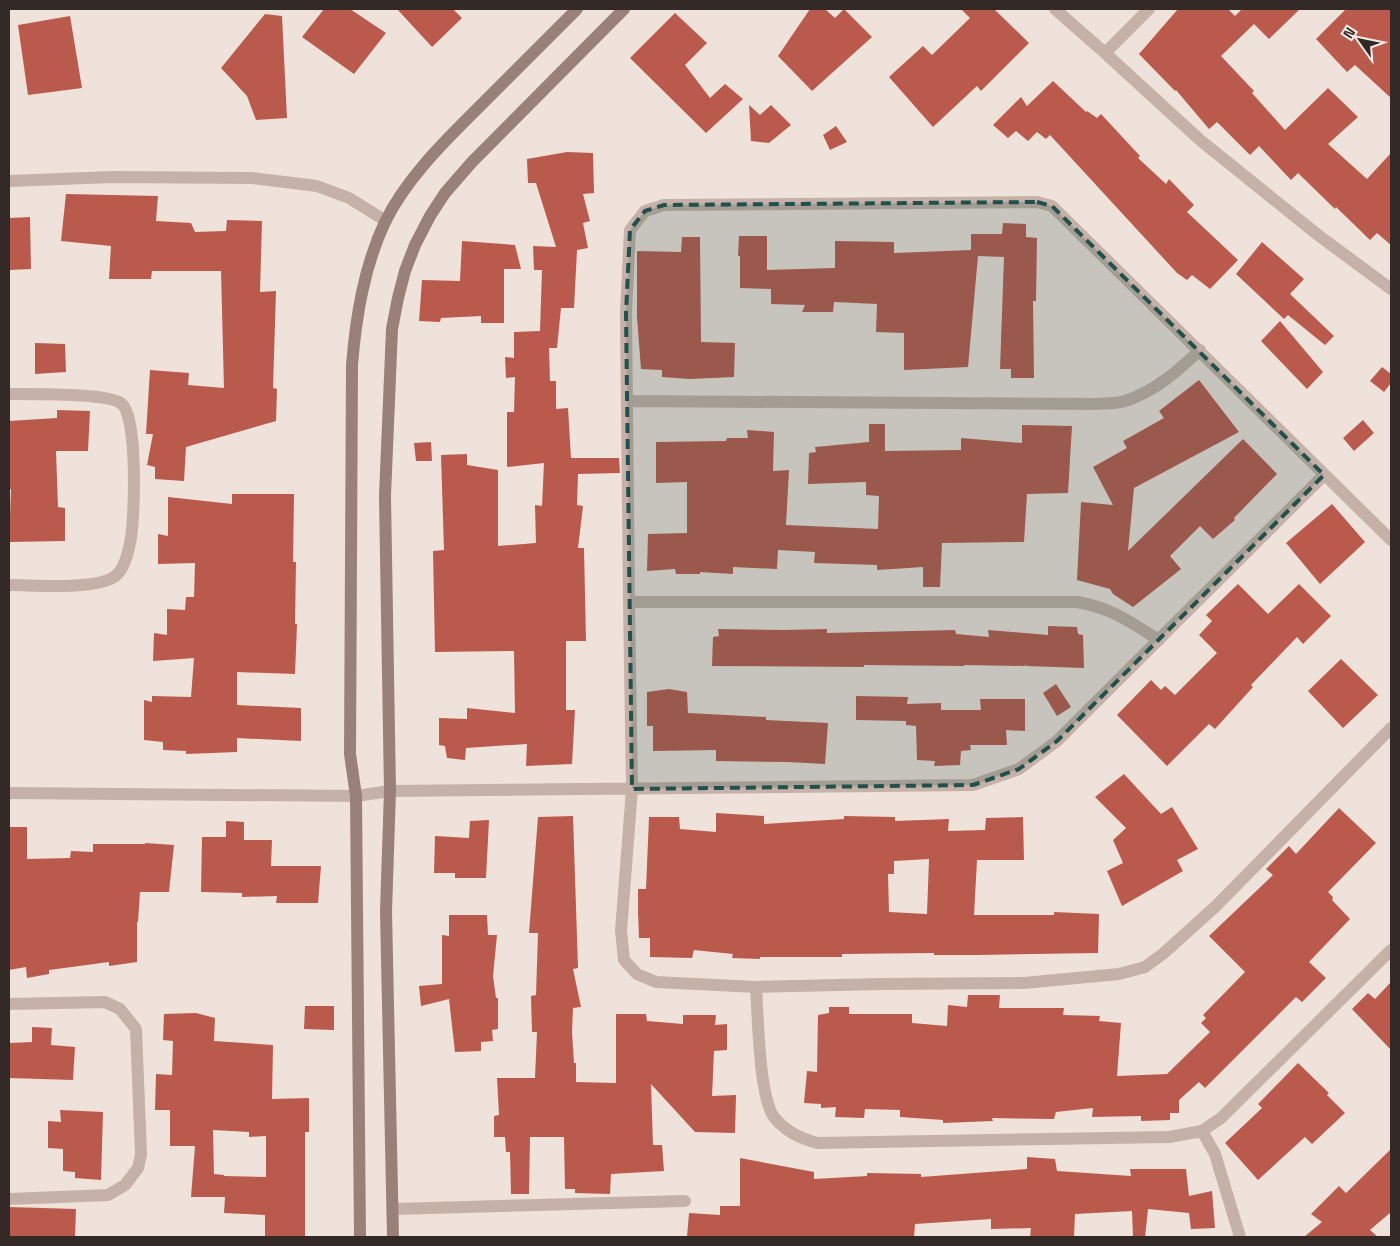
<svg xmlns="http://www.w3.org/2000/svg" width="1400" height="1246" font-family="'Space Grotesk',sans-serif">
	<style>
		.building { fill: #ba5a4d; fill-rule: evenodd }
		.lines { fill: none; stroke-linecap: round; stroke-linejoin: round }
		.minor { stroke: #c5b1a7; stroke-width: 12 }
		.secondary { stroke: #998179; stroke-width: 12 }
		.marked { fill: #21504d; fill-opacity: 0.2; stroke: #21504d; stroke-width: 4; stroke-dasharray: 10 6; stroke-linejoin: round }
	</style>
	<rect width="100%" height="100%" fill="#efe2da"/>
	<!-- building -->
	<path class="building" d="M324,9H350L386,33L354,74L302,37Z
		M397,9H453L462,18L432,47Z
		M810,9H825L835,18L844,9L872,37L812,91L778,56Z
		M961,9H994L1029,43L981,91L977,86L933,127L889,77L923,46L932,55L970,18Z
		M1178,9H1228L1235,16L1241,10L1240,9H1300L1269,39L1254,24L1221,56L1254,91L1252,93L1285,130L1328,88L1358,117L1328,144L1367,179L1391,153V245L1377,233L1370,240L1336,207L1335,209L1298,173L1291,180L1259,146L1250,155L1217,122L1209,129L1176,90L1175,91L1139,54Z
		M1346,9H1391V98L1355,65L1347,72L1316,39Z
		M675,13L707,43L685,65L710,98L725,84L743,99L706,133L630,58Z
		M265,14L282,16L287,118L256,120L247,96L221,68Z
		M70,16L82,88L28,95L18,25Z
		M1053,81L1086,112L1087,111L1097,118L1101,114L1140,156L1138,158L1166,184L1169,179L1194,205L1187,212L1238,260L1210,289L1192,275L1187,280L1177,273L1050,135L1046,139L1037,132L1028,141L1016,131L1008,138L993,125L1021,97L1027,106Z
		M749,105L760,115L771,105L791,125L769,143L751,141Z
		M836,126L847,142L830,150L823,135Z
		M567,152L593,153L594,193L583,194L590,221L583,223L588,248L577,250L574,308H561L557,348H549L550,381H556V409L568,408L571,458H619L620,473L578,474L577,505L583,506L578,548H584L586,641H566V710H575L572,764L526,766L527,744L466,748L465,760L447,758L445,746L439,745V718L467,719V708L515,713L514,651L435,652L433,551L444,550L441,455L467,454V465L498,470V546L536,543L535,505L542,506L544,463L507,467V412H514L515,377L506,378L505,357L514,358V332L540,331L542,270H534L533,246L556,247L536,183H528L527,159Z
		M66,194L158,196L156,221L191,223L195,232L226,231L227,220L262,221L260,292L276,291L273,388L277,389L276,421L186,447L184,481L155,479V467L147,465L153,434H146L150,370L189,373L188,385L224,388L221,271H152L151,279H109L111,246L61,241Z
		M30,217L31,269L9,270V218Z
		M1003,223L1026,224V237L1037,238L1036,301H1033L1034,378H1011V369H1000L1004,257L978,256L968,367L904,370V333L876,332L877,304L834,302L833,312H802L805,305L771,304V289L740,288V256H738L739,236H767V270L835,268V241L894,242V253L971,250V234H1002Z
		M682,237H700L701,342L735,343L734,377L690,379L662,377V370L641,369L637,317V251L681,252Z
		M462,241L515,245L521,269H504V323H481V316L441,318L440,322L419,321L422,280L460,281Z
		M1262,242L1304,279L1290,294L1334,336L1325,345L1288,315L1284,319L1236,274Z
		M1280,321L1323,372L1307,389L1261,341Z
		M35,343L65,344L66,372L35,374Z
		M1382,367L1391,374V383L1384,392L1370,381Z
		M1199,380L1239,432L1134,488L1128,551L1243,439L1277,474L1234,518L1235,520L1213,539L1200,526L1170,556L1181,569L1133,607L1113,594L1110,589L1077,580L1081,502L1113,505L1093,467L1127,448L1123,441L1164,418L1159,411Z
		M57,410L90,411L88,451H56L58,507L65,508V541L9,542L11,489H9V421L57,418Z
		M1363,420L1374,433L1354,451L1343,438Z
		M869,424H885V451L961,450V438L1022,443V425L1072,426L1068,493L1027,494L1024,542L942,543L940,587H923V567L877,570V565L814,563L815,552L778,550L777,569L733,567V574L700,572V574H676L675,569L647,571L648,534L687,533V482L656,483V442L726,441L727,438H748L747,430L774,432L773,471L789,470L786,525L878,529L879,496L866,495V482L808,484L809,453L816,452L815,447L869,442Z
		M431,442L432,461H416L414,443Z
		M232,494H294L293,562H296L295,624H297L295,674L237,672V705L301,708V741L237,738V752L186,754V751L163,750V742L144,740V700L152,702V696L191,697L194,658L153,661L154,633L167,635V609L185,610L186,597H194L195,563L158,564V534L168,536V497L232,504Z
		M1332,504L1365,542L1320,584L1286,543Z
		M1238,584L1268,614L1299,584L1331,616L1303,644L1297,637L1251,685L1253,687L1215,729L1209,724L1167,766L1117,715L1151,680L1161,690L1165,686L1175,695L1217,653L1199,635L1212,621L1206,615Z
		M1048,626L1077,627L1078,634L1083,635L1084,668L1026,666L1025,664V666L964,665V666L864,665V667L712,666L713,637L719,636L718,629L784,630L827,629V633L955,630L956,634L989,637L988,630L1048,635Z
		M1341,659L1378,695L1343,728L1308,691Z
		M1056,684L1071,707L1057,716L1043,693Z
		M669,689L687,692L688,713L766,717V720L828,723L825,764L788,762L716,761V750L653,751V726H647V692Z
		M856,696L908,697L907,704L941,703V710H981L980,699H1025V731L1006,730L1007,745H970L971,750L961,751L960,765L934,766L935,761L917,760L916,726L906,725V721L856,720Z
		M1124,774L1161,814L1172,807L1198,849L1177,860L1183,871L1122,906L1107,871L1123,863L1113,840L1126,828L1095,797Z
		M1339,808L1376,843L1328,892L1333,897L1332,900L1350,919L1309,962L1326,978L1302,1002L1296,997L1205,1088L1199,1082L1179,1100V1113H1170V1120L1141,1121V1116L1092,1117L1093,1108L1056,1112L1054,1119L992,1118L993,1121L943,1123V1120L900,1117V1110L865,1109L864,1118L835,1117L836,1107L821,1108V1104L804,1103L807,1071L817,1072L818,1015L829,1013V1007H849V1014H912V1023L947,1026L948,1005L967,1007L968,995H1000L999,1008H1064L1063,1015L1100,1016L1099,1021L1121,1023L1117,1076L1167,1074L1210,1032L1201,1023L1206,1018L1203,1015L1245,972L1209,936L1273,875L1266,869L1289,846L1296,854Z
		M716,813L764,816V824L844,819V816L895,817V821L949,819L948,831L985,830L986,818L1023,817L1024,860H977L974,915H1054V912L1099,914L1098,953L978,955H934V953L842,954V957H760V959L732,958L733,954L694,950L692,958L650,957V938H639L638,912V889H646L649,817H679L680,829L716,832ZM929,859L927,914L889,912L888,874H894V861Z
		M573,816L578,968L573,969L581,1007L573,1008L572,1032L574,1063H576V1082L616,1083V1014H646L647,1021L683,1024V1015H716L715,1025L727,1024V1050L714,1051L712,1096L736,1095L735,1133L695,1132L651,1084L653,1145H662L664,1171L611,1174L610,1194L575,1193V1189H565L564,1137H530L529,1194H511L510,1152H506L505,1137H494V1116L499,1115L497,1078H535L537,1032H532L531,996L536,995L538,933H529L538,817Z
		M489,820L486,878H455V873H434L435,836L469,838L470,821Z
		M226,821L244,822V840H272L271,866H321L318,903H276L277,896L242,897V893L201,892L202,837H226Z
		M9,827H27V859L70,858L71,851L93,852V844H145V843L174,845L169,892H140L138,922H137V962L109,966V962L49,970V974L27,978L26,967L9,970Z
		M449,915H487L488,935H497L493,976L496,998H498V1029L492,1030L493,1041L481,1042V1051L455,1052L449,999L421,1006L419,986L442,984V935L449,936Z
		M1391,982V1050L1352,1009L1368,993L1375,999Z
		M305,1006H334V1030L304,1029Z
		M196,1013L215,1018L214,1041L273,1045L272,1099L309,1098V1132H305V1237H265V1215L224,1213L225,1197H191L195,1146H170V1110H155L156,1074L172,1075L173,1041L163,1040L164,1014ZM213,1130L249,1132V1137L266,1136V1177L224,1176V1175L214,1174Z
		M32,1027L52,1028L51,1045L75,1047L73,1080L9,1078L10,1043L32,1042Z
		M1298,1063L1329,1093L1327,1095L1345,1113L1312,1144L1305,1137L1258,1180L1225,1143L1262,1108L1258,1104Z
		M60,1110L103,1112L101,1180L75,1178V1172L63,1171V1149L48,1148V1121L61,1122Z
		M1391,1149V1212L1370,1230L1378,1237H1304L1322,1222L1311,1214L1339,1186L1346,1193Z
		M1027,1157L1055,1159L1057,1171L1131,1176L1130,1169H1186L1189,1196L1212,1191L1215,1228L1191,1229L1189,1213L1148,1209L1145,1237H1133L1132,1211L1075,1214L1074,1237H1030L1031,1228L991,1229V1219L915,1224L914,1237H687L689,1213L720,1215V1206H740V1158L814,1172V1179L867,1176V1173L921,1174V1177L1027,1169Z
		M9,1207L76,1209L75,1237H9Z"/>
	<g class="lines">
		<!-- minor -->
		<path class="minor" d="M1055,9L1105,53
			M1149,9L1105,53L1200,140L1318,235L1391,289
			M9,181L112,177L252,178L317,186L349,198L386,221
			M9,394C29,394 110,393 122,404C138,418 135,521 130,543C128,553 124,571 114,577C94,590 35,585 9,585
			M628,401L1094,404C1104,403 1116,404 1125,401C1154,392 1179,370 1200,350
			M1391,540L1052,206L1037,202L664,205L645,211L630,230L626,313L629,602L632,789L621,931L624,960L637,974L656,982L756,987L882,984L1024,983L1119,974L1145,967L1164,953L1216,906L1391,728
			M629,602H1077C1112,608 1130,622 1159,640
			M9,793L356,796L390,791L973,785L1019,769L1057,741L1324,475
			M756,987C758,1016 759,1097 774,1117C786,1132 800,1138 817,1143L1169,1137L1202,1131L1221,1118L1391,950
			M9,1004L105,1002L120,1009L136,1029L141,1155L138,1168L125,1185L108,1195L9,1199
			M1202,1131L1215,1154L1240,1237
			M393,1209L685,1201"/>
		<!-- secondary -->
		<path class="secondary" d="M360,1237L356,796L350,754L352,365C356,316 364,267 385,222C407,177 446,140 481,105C513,73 545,41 577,9
			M393,1237L386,911L390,791L385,496L392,329L398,298L405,271L415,245L430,216L445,193L472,162L624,9"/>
	</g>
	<!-- marked area -->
	<path class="marked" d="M1037,202L1052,206L1324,475L1057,741L1019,769L973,785L632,789L626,313L630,230L645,211L664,205Z"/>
	<!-- border -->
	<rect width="1400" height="1246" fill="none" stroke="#332927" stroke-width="20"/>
	<!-- north arrow -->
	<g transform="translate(1360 40) rotate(303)" stroke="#f7ede6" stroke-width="4" paint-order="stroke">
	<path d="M0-4L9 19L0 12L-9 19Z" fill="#332927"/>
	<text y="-8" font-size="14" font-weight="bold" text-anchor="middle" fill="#332927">N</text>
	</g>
</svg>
